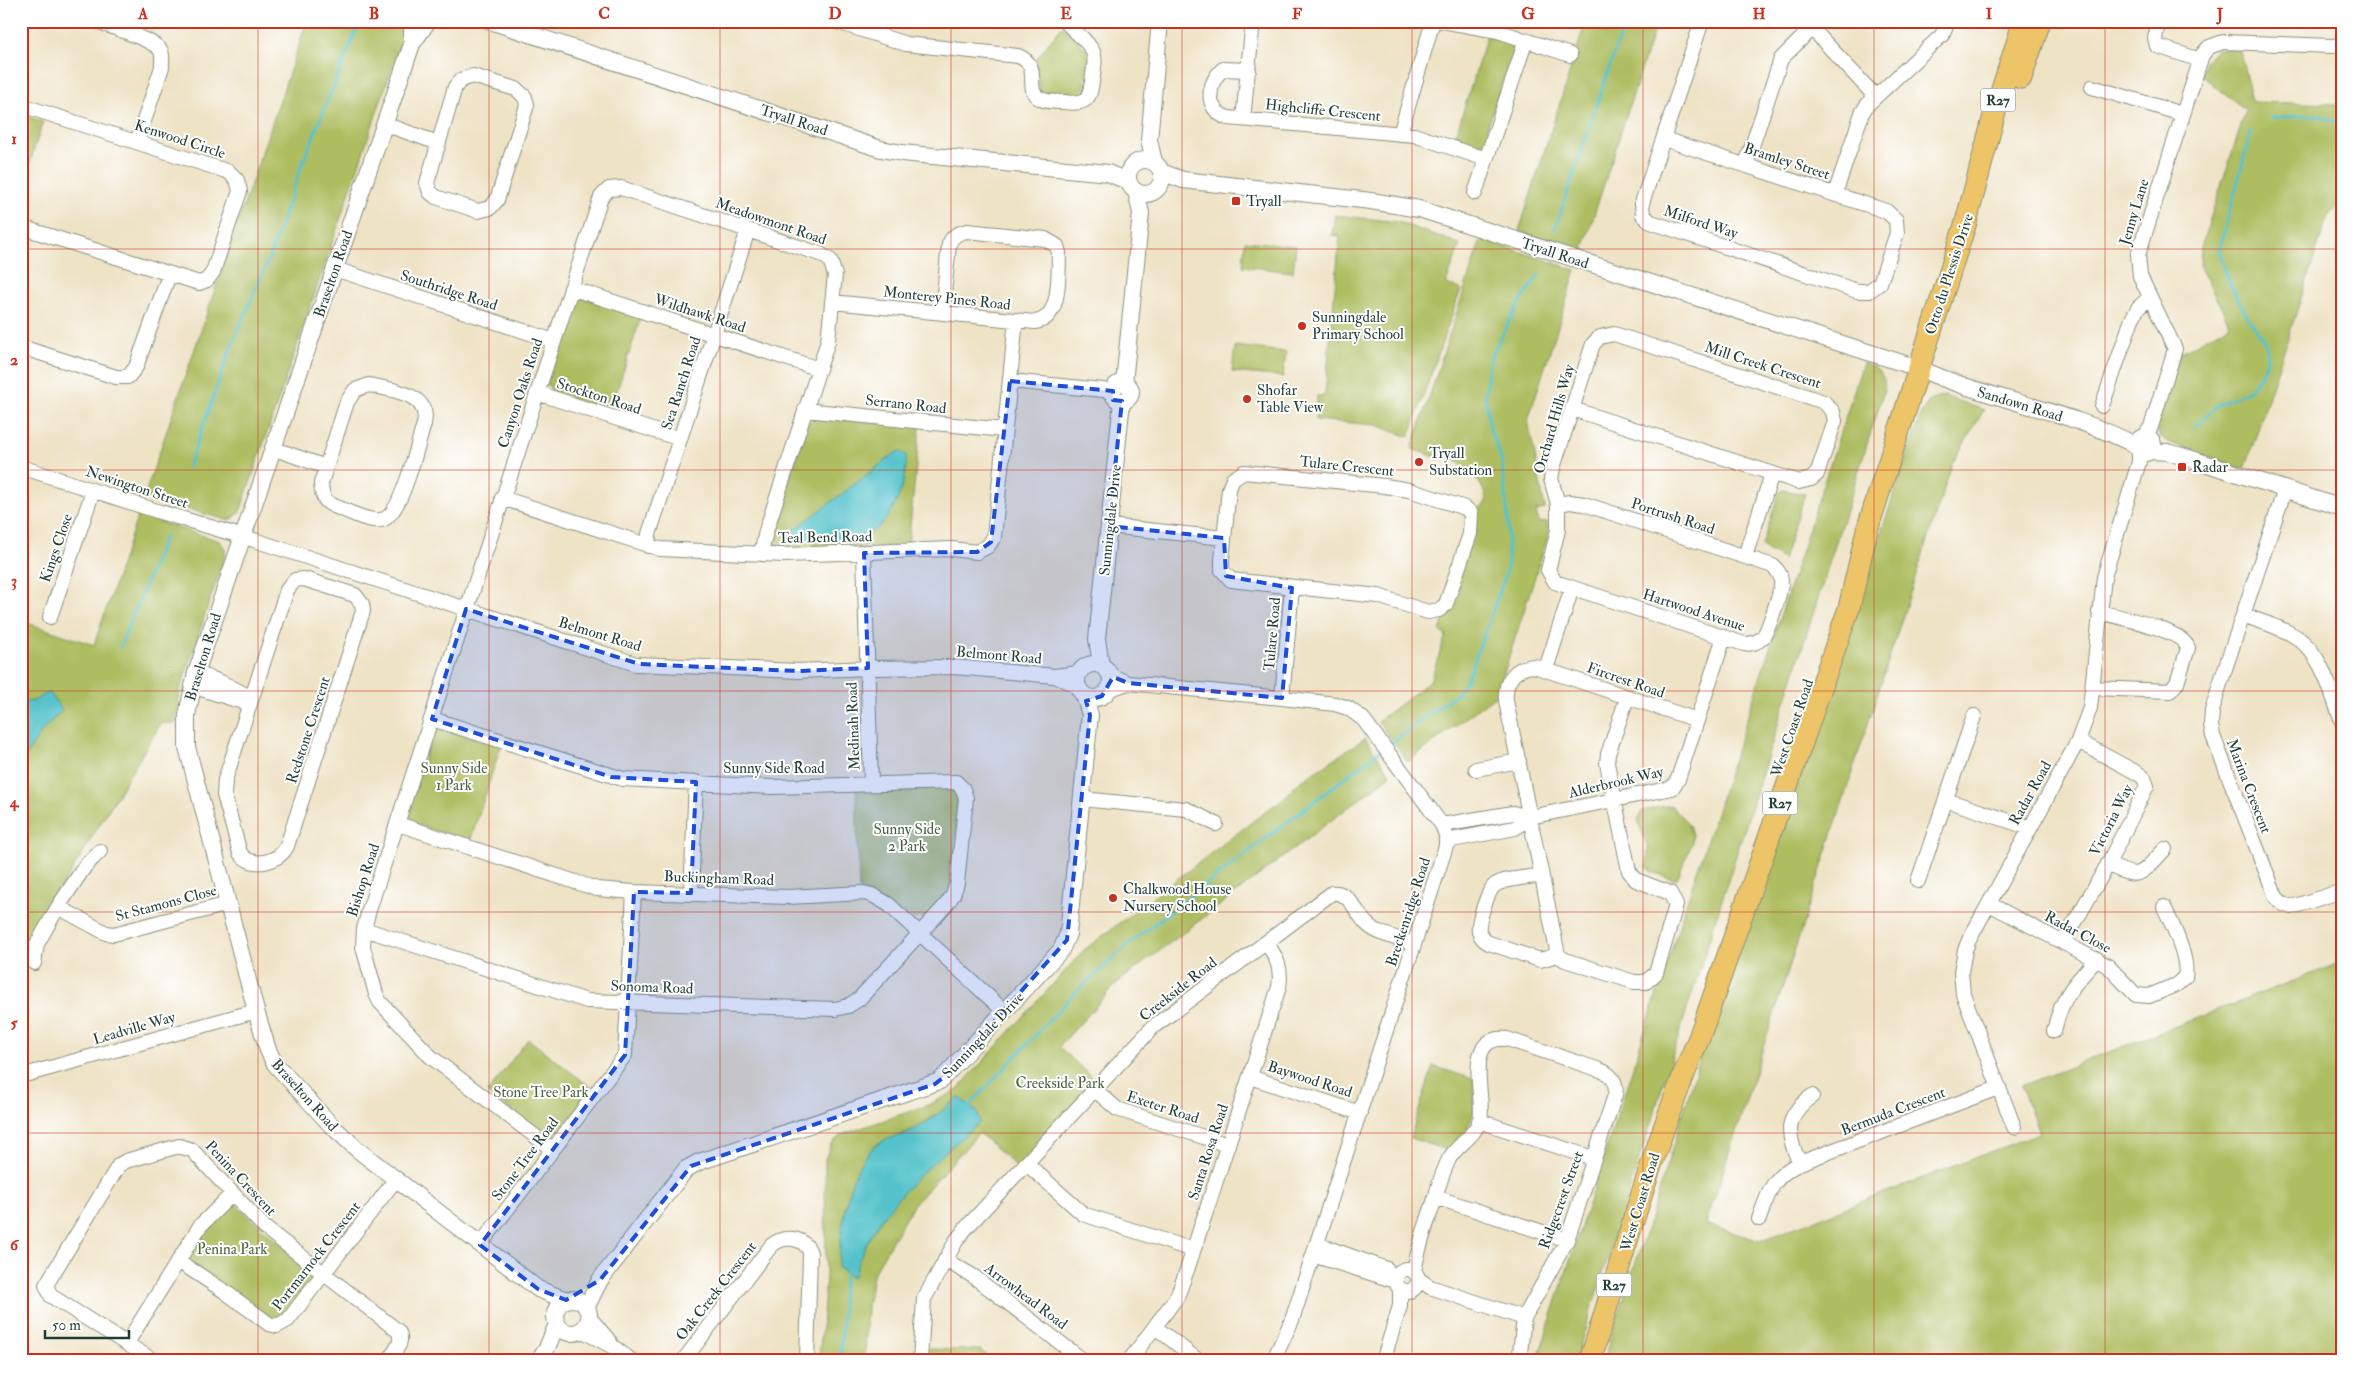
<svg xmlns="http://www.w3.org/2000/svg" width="2363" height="1382" font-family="'IM FELL Double Pica',serif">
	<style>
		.green { fill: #adbd60; stroke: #667d4a; fill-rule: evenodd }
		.water { fill: #54c2cb; stroke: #3a8080 }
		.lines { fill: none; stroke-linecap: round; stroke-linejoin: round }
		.stream { stroke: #54c2cb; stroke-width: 3 }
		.minor-casing { stroke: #87907d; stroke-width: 16 }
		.tertiary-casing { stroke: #87907d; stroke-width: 18 }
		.primary-casing { stroke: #87907d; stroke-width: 23 }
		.minor { stroke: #fff; stroke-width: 14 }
		.tertiary { stroke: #fff; stroke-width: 16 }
		.primary { stroke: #eec469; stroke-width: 21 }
		.marked { fill: #1d4ed8; fill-opacity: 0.2; stroke: #1d4ed8; stroke-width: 4; stroke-dasharray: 10 6; stroke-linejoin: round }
		.grid { fill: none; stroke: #c8321e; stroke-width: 1; stroke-opacity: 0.55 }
		.poi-dot { fill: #c8321e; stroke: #fff; stroke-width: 2 }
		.labels { text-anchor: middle; stroke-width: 4; stroke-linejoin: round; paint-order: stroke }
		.shield { fill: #fff; stroke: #627771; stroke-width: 1 }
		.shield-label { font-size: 14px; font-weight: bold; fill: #1f3d34 }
		.street-label { font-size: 15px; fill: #1f3d34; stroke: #fff }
		.poi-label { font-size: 15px; fill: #1f3d34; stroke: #fff; text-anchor: start }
		.park-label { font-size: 15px; fill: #4a6341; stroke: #fff }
		.neatline { fill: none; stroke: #c8321e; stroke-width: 2 }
		.grid-label { font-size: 16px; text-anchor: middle; font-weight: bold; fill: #c8321e }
	</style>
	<rect width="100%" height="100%" fill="#fff"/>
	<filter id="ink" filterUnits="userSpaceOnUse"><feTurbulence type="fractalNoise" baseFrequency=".02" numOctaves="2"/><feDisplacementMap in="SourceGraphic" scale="10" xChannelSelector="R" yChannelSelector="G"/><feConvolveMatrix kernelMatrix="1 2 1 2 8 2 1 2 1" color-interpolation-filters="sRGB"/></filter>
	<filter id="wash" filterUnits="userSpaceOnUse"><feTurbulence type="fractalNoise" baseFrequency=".0096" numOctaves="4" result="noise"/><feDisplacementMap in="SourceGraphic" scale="20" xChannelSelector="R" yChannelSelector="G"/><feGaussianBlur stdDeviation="1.12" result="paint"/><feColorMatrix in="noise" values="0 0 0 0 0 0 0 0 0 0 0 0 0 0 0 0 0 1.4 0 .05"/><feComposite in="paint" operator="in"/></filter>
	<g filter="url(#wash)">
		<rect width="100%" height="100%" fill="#efe3c6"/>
		<!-- green -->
		<path class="green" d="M307,21H405V30L240,512L234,518L227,520L144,497Z
			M1586,21H1657L1582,252L1519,231Z
			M1062,26L1086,49L1089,55L1083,96H1046L1040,92L1035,61Z
			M1487,35C1503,39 1520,41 1514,61L1509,62L1487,129L1491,132L1486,143L1473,149L1453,144Z
			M2239,47L2252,102L2342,104V201L2327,219L2245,469L2168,442L2160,436L2156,427L2180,353L2230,325L2200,267L2201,247L2246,110L2201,75L2205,61L2216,49Z
			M21,114L43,122L21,190Z
			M1335,215L1398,222L1460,244L1446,284L1461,289L1409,437L1377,425L1315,420L1317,396H1323L1325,394L1340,236L1332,235Z
			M1481,239L1576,270L1528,420L1545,509L1536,511L1539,523L1547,522L1549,533L1497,694L1408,762L1378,721L1430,681L1446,635L1440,632L1474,510L1482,507L1486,502C1485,478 1460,465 1444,451L1441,459L1412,449Z
			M1245,241L1296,246L1293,272L1243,266Z
			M584,298L641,317L610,412L552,391L547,383L573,302Z
			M1235,346L1286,352L1283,377L1232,372Z
			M1863,363C1877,368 1887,374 1884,391L1575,1361H1537Z
			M1944,396L1984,410L1952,464L1706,1224L1760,1241L2039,1133L2021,1086L2342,962V1361H1603L1654,1207L1710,1026L1852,618L1922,411L1929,401Z
			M817,417L920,427L908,546L783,550L773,545L770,538L808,422Z
			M1783,490L1805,494L1783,560C1777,553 1766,553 1762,545L1779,493Z
			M138,515L220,541L225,549V555L180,690L176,723H161L21,955V763L42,731L62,710L49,692L34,701L21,702V621L94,645Z
			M443,729L501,746L470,842L415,824L407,812L432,734Z
			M1365,738L1391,775L1116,984L1059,1047L1096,1081L1017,1167L979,1133L913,1205L874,1272L867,1305L865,1361H819L826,1278L825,1159L831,1144L841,1135L928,1105L956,1091L1084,950L1286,796L1296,785ZM959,1098L980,1122C931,1164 888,1197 859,1256C856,1263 855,1271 852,1278L838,1267L845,1207L879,1143C916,1130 929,1121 959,1098Z
			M951,786L960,794L950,890L928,916L913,919L859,889L856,788Z
			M1671,805L1689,825L1692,835V843L1678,877L1674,879L1652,872L1647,868L1648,848L1638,820L1642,811Z
			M528,1039L593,1089L555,1136L547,1137L487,1093Z
			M1433,1066L1473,1079C1477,1116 1473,1124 1449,1151L1410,1138Z
			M229,1204L236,1205L309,1269L310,1281L285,1316L273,1320L189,1261L188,1258L206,1225Z
			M926,1349L980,1350L994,1361H925Z"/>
		<!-- water -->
		<path class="water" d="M898,451L906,455C908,481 894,520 870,533C861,537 809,543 800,540C795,539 795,535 793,531Z
			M49,692L62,710L42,731L21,763V702L34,701Z
			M959,1097L977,1112L980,1122C928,1167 872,1210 853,1278L838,1267C842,1230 845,1165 879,1143C889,1137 902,1136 912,1131C929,1123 944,1109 959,1097Z"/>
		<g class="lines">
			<!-- stream -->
			<path class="stream" d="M2271,118L2317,115L2342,124
				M1555,229L1625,21
				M2195,427L2218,405L2248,391L2261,376L2267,361L2266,342L2250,321L2230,285L2219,251L2251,132
				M188,468L231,347L270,256L299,172L360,21
				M120,647L165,536
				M1388,745L1459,692L1469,675L1505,577L1508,562V517L1501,458L1490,429L1485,396L1490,358L1518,305L1539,275
				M967,1108L1076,992L1131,942L1381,750
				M841,1361L843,1286L847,1269"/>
		</g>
	</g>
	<g filter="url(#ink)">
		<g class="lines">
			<!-- minor casing -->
			<g class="minor-casing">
				<path id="minor" d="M96,21C110,27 154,39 161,51C163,56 162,61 162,67L137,142
					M834,21L906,44L1018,56C1044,66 1022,91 1041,99C1047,102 1057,102 1064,102C1089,105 1090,98 1093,75C1094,67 1096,59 1093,52C1088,40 1073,31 1065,21
					M1442,21L1498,31L1570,55
					M1805,21L1875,96
					M2159,21L2155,38L2157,46L2200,60
					M1249,70L1223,69C1207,83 1204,110 1228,118L1414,135L1486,159
					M473,76L516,89L525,97L527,105L497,200L490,208L478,211L436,197L430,192L427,183L455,87L461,80Z
					M2092,87L2182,114
					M21,105L229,172L237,180L240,191L213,272L207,280L199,283L21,227
					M1243,119L1253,21
					M384,124L438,143
					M1400,134L1433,21
					M1664,139L1886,211L1896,220L1897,233L1880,283L1869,291H1857L1651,222L1643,215L1642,203L1702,21
					M1746,164L1781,59L1819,21
					M1475,193L1526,40
					M1835,194L1862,113L1867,105L1942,35L1948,21
					M335,269L554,341
					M571,288L819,369
					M832,302L1035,322C1062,319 1058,274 1059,253L1057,246L1045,239L967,231C958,233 953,235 949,244L942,313
					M21,347L116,377H128L136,367L169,275
					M1010,381L1113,391
					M369,385C391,390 431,393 424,424C418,443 401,518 381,520C369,522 354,514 344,510C327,504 322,502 321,483L347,402L355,390Z
					M537,393L680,439
					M2102,406L2132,319L2138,308L2149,298
					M805,410L1004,430
					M2144,437L2151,427L2175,349L2140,276L2138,255L2202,55L2209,47L2223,42L2332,46L2342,45
					M272,448L326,467
					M21,467L160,512L254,540L636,664L798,671L868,668L954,667L1054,676L1079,673
					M1244,472L1385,486L1409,490L1465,508L1471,513L1470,534L1446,604L1439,610L1428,612L1378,596L1231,580L1222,570V560L1229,489L1233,479Z
					M2285,489L2219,687L2212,711L2211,725L2213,736L2276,897L2283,904L2292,907L2342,891
					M502,498L660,549L784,555L952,549L977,552L988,546L994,537L1016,320
					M1558,504L1570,502L1584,504L1773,566C1777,570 1780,573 1781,579C1783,587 1768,632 1762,638C1757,643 1751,644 1744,644L1564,585L1555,582L1548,570L1558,530V504L1551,479L1553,468L1593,344L1600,337L1614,334L1824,402L1833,412L1835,421L1817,474L1811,479L1799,482L1572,409
					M1109,526L1224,538
					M648,546L649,534L748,230
					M864,553L871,783
					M1745,556L1772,474
					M304,579L355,595L362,604L363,611L287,846C279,863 251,869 240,853L224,795L225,780L287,590L295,580Z
					M2243,615C2259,621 2278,626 2293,635C2322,651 2331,693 2342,722
					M50,617L93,491
					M1546,669L1572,588
					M196,673L221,682L252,698
					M1110,675L1128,683L1282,698L1335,704L1348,708L1363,719L1442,825L1446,835V846L1292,1320L1273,1361
					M1055,676L1078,686
					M192,686L243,702
					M2093,688L2170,691L2177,683L2188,648C2182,629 2118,617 2099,612
					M1108,690L1128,683
					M1282,698L1292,588
					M1627,698L1608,754L1607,763L1629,871L1636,880L1670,893L1676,905L1656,973L1646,982H1634L1565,960L1558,955L1506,701C1504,682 1514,667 1534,666L1697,720
					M1476,769L1519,761
					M1081,799L1186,809L1216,824
					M1946,800L2030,828
					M398,824L597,889L634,892L788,897L863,893L872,895L888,904L1005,1012
					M1442,825L1513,813L1530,817
					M1447,841L1515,828L1530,817L1672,788L1678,779L1724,637
					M2108,864C2141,882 2141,874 2165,849
					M1541,875C1528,878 1506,878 1495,885C1488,890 1477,923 1479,932C1481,937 1484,941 1489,943L1540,960L1558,955
					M1918,881L1974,716
					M691,893L696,782
					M1989,904L2108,966L2136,995L2149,996L2176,985L2185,977C2189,958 2172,924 2164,907
					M58,907L106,933L114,934L228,904
					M364,929L587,1001L835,1009L848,1006L859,999L946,905L953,895L957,883L966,798L963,789L956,782L772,787L623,779L432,719
					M2063,943L2108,864L2147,786L2144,778L2139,774L2078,741
					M34,963L37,944L58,907L85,866L100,851
					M2054,1031C2062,996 2073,985 2097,959
					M21,1076L256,1011
					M1250,1077L1360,1113
					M1095,1090L1117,1109L1228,1145
					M1812,1096C1784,1116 1786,1135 1800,1163L1998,1088
					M1479,1121L1593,1158
					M2014,1127L1963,994L1961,972L1965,950L1969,940L2078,741L2090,708L2104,577L2139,462V450
					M552,1149L431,1057L380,1002L376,994L363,947L364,929L369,910L601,197L609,189L621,188L820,254L830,260L835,275L828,341L766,531L761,554
					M1027,1164L1083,1214L1193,1250
					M1435,1197L1567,1240
					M1759,1219C1769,1191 1772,1177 1800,1163
					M1317,1244L1387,1269
					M480,1245L625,1055L634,892
					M1313,1255L1396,1281
					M945,1260L973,1276L1084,1361
					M178,1261L224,1291L269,1324L277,1326L288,1320L396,1179
					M1396 1280a11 11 0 1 1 22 0a11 11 0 1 1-22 0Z
					M1414,1272C1418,1248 1426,1225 1434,1202C1438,1187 1442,1173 1449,1159C1457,1145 1475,1136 1480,1120C1486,1098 1461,1035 1507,1039L1600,1070C1611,1074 1618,1083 1615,1095L1567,1240L1524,1318L1519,1361
					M1418,1279L1430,1287L1524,1318
					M589,1317L610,1342
					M1155,1327L1199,1361
					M581,1330L615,1348L632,1361
					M127,1343L200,1226L232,1194
					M154,1361L51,1296L46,1285L119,1165L126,1161L179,1146L192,1150L265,1228L398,1331C405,1342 394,1352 388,1361
					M683,1361L771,1246C783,1235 805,1236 810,1253L807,1361
					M920,1361L924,1299L956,1241L966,1228L1153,1027L1332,893C1348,890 1356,912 1365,922C1376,935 1399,938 1414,944
					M1129,1361L1177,1297L1187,1270L1279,987C1282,969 1277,957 1266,943
					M1383,1361L1400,1306V1289"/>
			</g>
			<!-- tertiary casing -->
			<g class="tertiary-casing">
				<path id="tertiary" d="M428,21L412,44L196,673L187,715V747L256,1011L268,1050L275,1064L331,1125L358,1150L538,1289L566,1300
					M490,21L881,149L902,153L1108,173L1129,182
					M412,44V21
					M1128 177a17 17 0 1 1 34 0a17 17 0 1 1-34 0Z
					M1154,162L1149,140L1160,21
					M1161,172L1183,180L1371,201L1419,209L1918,368C1989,400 2069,410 2137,446
					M1113 392a9 9 0 1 1 18 0a9 9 0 1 1-18 0Z
					M1124,383L1141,213L1136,191
					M2137 445a8 8 0 1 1 16 0a8 8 0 1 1-16 0Z
					M2150,451L2168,452L2198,461L2342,508
					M1077 681a17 17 0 1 1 34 0a17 17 0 1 1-34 0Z
					M1101,665L1097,639L1122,401
					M555 1316a17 17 0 1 1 34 0a17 17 0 1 1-34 0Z
					M586,1308L600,1280L686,1169L699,1162L940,1081L1061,950L1068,934L1090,715L1084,695
					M538,1361L546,1350L557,1324"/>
			</g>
			<!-- primary casing -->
			<g class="primary-casing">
				<path id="primary" d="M2021,78L2040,21
					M1590,1361C1624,1253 1654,1142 1699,1038L1849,608L1867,530L1966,222L1996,108L2024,21"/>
			</g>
			<!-- minor -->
			<use href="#minor" class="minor"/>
			<!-- tertiary -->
			<use href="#tertiary" class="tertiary"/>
			<!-- primary -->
			<use href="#primary" class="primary"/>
		</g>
	</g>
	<!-- marked area -->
	<path class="marked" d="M1010,381L1113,391V400L1122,401L1109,526L1224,538L1226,576L1292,588L1282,698L1128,683L1113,677L1102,696L1086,701L1090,715L1067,940L945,1076L935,1084L691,1166L600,1280L566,1300L538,1289L480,1245L625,1055L634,892L691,893L696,782L611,777L432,719L466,609L639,664L798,671L868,668L864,553L977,552L991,542Z"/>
	<!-- grid -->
	<path class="grid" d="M258,21V1361M489,21V1361M720,21V1361M951,21V1361M1182,21V1361M1412,21V1361M1643,21V1361M1874,21V1361M2105,21V1361M21,249H2342M21,470H2342M21,691H2342M21,912H2342M21,1133H2342"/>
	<!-- markers -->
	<g class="poi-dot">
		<rect x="1231" y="196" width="10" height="10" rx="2.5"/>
		<circle cx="1302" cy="326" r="5"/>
		<circle cx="1247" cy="399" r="5"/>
		<circle cx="1419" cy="462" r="5"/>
		<rect x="2177" y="462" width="10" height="10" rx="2.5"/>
		<circle cx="1113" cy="898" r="5"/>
	</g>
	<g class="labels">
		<!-- shield labels -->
		<g class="shield">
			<rect x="1980.5" y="88.5" width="35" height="23" rx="4"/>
			<rect x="1762.5" y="791.5" width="35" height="23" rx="4"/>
			<rect x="1596.5" y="1273.5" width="35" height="23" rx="4"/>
		</g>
		<g class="shield-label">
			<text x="1998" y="105">R27</text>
			<text x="1780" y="808">R27</text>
			<text x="1614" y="1290">R27</text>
		</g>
		<!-- street labels -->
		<g class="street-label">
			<text transform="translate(1323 110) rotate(6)" y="5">Highcliffe Crescent</text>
			<text transform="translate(794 120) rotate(18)" y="5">Tryall Road</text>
			<text transform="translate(180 139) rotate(18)" y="5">Kenwood Circle</text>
			<text transform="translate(1787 161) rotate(18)" y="5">Bramley Street</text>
			<text transform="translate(2134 212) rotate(-73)" y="5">Jenny Lane</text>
			<text transform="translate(771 221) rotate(19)" y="5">Meadowmont Road</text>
			<text transform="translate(1701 222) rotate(18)" y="5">Milford Way</text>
			<text transform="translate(1555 253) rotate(18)" y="5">Tryall Road</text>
			<text transform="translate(333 274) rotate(-71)" y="5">Braselton Road</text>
			<text transform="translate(1949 274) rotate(-72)" y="5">Otto du Plessis Drive</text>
			<text transform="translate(449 290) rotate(18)" y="5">Southridge Road</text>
			<text transform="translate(947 298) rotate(6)" y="5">Monterey Pines Road</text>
			<text transform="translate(700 313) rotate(18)" y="5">Wildhawk Road</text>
			<text transform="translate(1763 365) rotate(18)" y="5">Mill Creek Crescent</text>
			<text transform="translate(681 383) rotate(-72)" y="5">Sea Ranch Road</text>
			<text transform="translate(520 393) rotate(-72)" y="5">Canyon Oaks Road</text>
			<text transform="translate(599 396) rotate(18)" y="5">Stockton Road</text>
			<text transform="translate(906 404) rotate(6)" y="5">Serrano Road</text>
			<text transform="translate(2020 404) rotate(17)" y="5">Sandown Road</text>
			<text transform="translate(1554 419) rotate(-74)" y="5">Orchard Hills Way</text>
			<text transform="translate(1347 466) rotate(6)" y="5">Tulare Crescent</text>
			<text transform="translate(137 487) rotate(18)" y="5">Newington Street</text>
			<text transform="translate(1673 516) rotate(18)" y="5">Portrush Road</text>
			<text transform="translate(1110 520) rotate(-84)" y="5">Sunningdale Drive</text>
			<text transform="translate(825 537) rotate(-1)" y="5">Teal Bend Road</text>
			<text transform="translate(56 548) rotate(-71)" y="5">Kings Close</text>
			<text transform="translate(1694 610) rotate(18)" y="5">Hartwood Avenue</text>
			<text transform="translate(600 634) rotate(17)" y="5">Belmont Road</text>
			<text transform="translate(1272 634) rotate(-85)" y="5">Tulare Road</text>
			<text transform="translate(999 655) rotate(5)" y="5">Belmont Road</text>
			<text transform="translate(203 657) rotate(-73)" y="5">Braselton Road</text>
			<text transform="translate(1626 680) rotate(19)" y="5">Fircrest Road</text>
			<text transform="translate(853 726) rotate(-92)" y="5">Medinah Road</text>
			<text transform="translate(1792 728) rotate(-71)" y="5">West Coast Road</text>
			<text transform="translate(308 730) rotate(-72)" y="5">Redstone Crescent</text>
			<text x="774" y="773">Sunny Side Road</text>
			<text transform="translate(1616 782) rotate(-13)" y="5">Alderbrook Way</text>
			<text transform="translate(2249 786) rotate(69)" y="5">Marina Crescent</text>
			<text transform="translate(2030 793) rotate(-61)" y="5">Radar Road</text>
			<text transform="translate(2111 820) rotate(-63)" y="5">Victoria Way</text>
			<text transform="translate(719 878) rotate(2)" y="5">Buckingham Road</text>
			<text transform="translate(363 880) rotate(-72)" y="5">Bishop Road</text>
			<text transform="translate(166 903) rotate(-15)" y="5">St Stamons Close</text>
			<text transform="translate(1408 912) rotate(-72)" y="5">Breckenridge Road</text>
			<text transform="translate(2078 932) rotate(28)" y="5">Radar Close</text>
			<text transform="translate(652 987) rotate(2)" y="5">Sonoma Road</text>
			<text transform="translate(1178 989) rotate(-38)" y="5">Creekside Road</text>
			<text transform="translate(134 1028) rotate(-16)" y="5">Leadville Way</text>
			<text transform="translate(983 1035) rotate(-47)" y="5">Sunningdale Drive</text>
			<text transform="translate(1310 1079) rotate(18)" y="5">Baywood Road</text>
			<text transform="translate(305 1095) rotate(48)" y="5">Braselton Road</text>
			<text transform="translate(1163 1107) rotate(18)" y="5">Exeter Road</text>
			<text transform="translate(1893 1111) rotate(-21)" y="5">Bermuda Crescent</text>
			<text transform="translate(1208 1152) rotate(-72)" y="5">Santa Rosa Road</text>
			<text transform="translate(525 1159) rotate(-53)" y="5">Stone Tree Road</text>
			<text transform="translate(241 1178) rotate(47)" y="5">Penina Crescent</text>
			<text transform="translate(1561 1200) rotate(-70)" y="5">Ridgecrest Street</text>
			<text transform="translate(1640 1202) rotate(-73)" y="5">West Coast Road</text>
			<text transform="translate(316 1256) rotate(-52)" y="5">Portmarnock Crescent</text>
			<text transform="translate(716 1291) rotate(-52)" y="5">Oak Creek Crescent</text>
			<text transform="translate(1026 1296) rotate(37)" y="5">Arrowhead Road</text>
		</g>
		<!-- poi labels -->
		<g class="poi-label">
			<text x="1246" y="206">Tryall</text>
			<text x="1312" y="322">Sunningdale<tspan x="1312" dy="17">Primary School</tspan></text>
			<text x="1257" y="395">Shofar<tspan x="1257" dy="17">Table View</tspan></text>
			<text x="1429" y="458">Tryall<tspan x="1429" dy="17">Substation</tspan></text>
			<text x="2192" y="472">Radar</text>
			<text x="1123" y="894">Chalkwood House<tspan x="1123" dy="17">Nursery School</tspan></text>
		</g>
		<!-- park labels -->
		<g class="park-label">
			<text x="454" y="773">Sunny Side<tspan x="454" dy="17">1 Park</tspan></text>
			<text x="907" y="834">Sunny Side<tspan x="907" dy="17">2 Park</tspan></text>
			<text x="1060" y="1088">Creekside Park</text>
			<text x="541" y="1097">Stone Tree Park</text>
			<text x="232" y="1254">Penina Park</text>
		</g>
	</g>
	<!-- margin -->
	<rect width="2363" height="1382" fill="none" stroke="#fff" stroke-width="55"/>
	<!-- scale -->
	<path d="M45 1330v8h84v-8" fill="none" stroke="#1f3d34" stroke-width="2.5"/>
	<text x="52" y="1330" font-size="15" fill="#1f3d34" stroke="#ffffff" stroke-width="4" paint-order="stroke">50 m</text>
	<rect x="28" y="28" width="2308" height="1326" class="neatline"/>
	<g class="grid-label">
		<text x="143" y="19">A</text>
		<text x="374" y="19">B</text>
		<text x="604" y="19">C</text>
		<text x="835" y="19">D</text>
		<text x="1066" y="19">E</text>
		<text x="1297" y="19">F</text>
		<text x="1528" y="19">G</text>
		<text x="1759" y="19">H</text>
		<text x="1989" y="19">I</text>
		<text x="2220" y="19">J</text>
		<text x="14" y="144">1</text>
		<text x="14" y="365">2</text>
		<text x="14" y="586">3</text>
		<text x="14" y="807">4</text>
		<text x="14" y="1028">5</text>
		<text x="14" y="1250">6</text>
	</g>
</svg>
